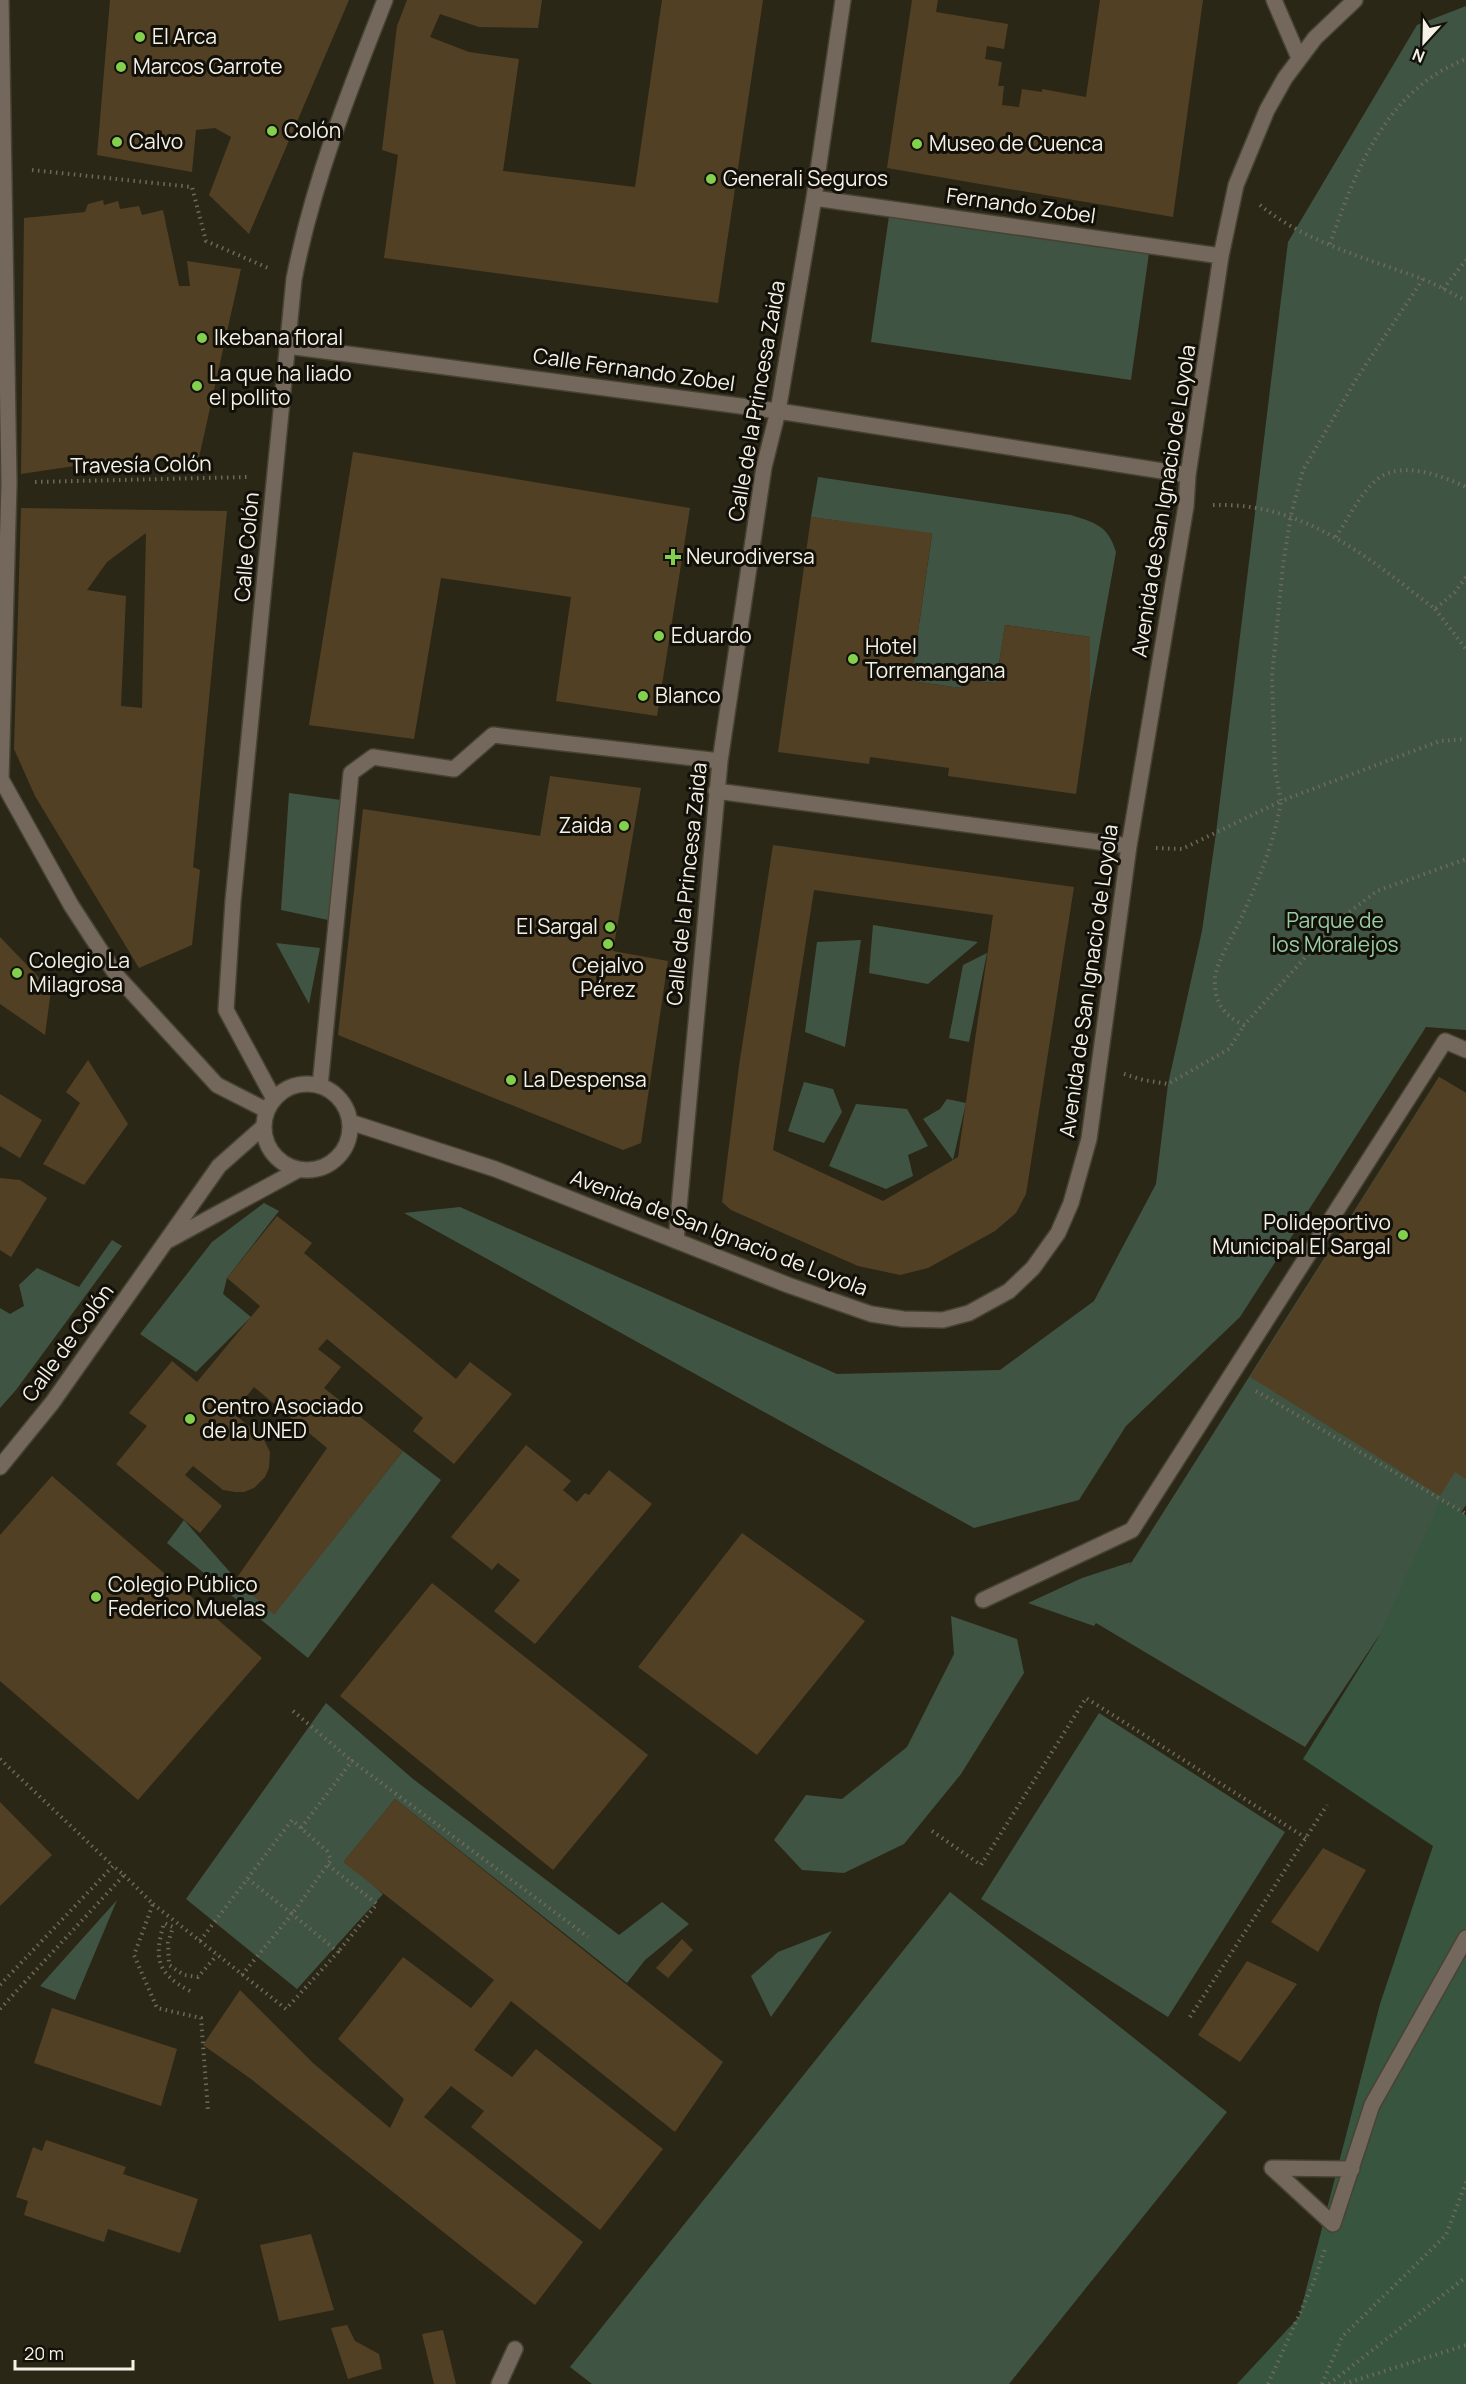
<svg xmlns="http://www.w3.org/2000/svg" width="1466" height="2384" font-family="Manrope,sans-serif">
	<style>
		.green { fill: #405444 }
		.forest { fill: #38553f }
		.building { fill: #524024; fill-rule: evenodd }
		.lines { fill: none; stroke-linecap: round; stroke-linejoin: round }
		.minor-casing { stroke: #474333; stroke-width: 18 }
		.path { stroke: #6d6a5b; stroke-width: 4; stroke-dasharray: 1.5 4.5; stroke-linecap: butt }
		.minor { stroke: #74685d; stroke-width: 15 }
		.poi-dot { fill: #83d04f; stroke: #121009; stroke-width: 2 }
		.labels { text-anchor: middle; stroke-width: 6; stroke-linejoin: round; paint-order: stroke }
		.poi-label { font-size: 21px; fill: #f4f2e7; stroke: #121009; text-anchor: start }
		.street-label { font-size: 21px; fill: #f4f2e7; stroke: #121009 }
		.park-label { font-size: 21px; fill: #99cea5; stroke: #121009 }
	</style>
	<rect width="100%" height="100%" fill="#2b2716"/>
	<!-- green -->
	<path class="green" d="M1466,6V1030L1426,1027L1240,1317L1126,1426L1079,1500L974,1528L404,1213L460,1207L837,1374L1000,1370L1094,1301L1156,1184L1168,1084L1202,931L1216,833L1288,242L1417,25Z
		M890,209L1150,246L1131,380L871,342Z
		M818,477L1071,515C1095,523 1108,525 1116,552L1090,698V637L1005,625L996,683L963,680L961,688L911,681L932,534L811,517Z
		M289,793L341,800L328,920L281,910Z
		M873,925L978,942L928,984L869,973Z
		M861,940L845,1047L805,1032L817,942Z
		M276,943L320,948L309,1004Z
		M987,953L969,1042L949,1038L963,965Z
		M1439,1077L1466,1093V1505L1305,1747L1096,1623L1094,1626L1028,1603L1082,1578L1131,1562L1128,1568Z
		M804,1082L833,1089L842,1112L824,1143L788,1131Z
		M947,1099L966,1103L953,1160L923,1119L940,1109Z
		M856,1104L907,1109L928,1146L908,1155L913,1176L886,1189L829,1166Z
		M264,1203L279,1211L227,1278L223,1294L251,1317L196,1372L140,1334L212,1242Z
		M112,1240L122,1246L16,1390L0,1408V1308L10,1314L24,1306L19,1285L37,1268L79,1287Z
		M403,1451L441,1480L308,1658L167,1543L184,1520L236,1579L274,1614Z
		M951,1616L1017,1639L1024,1673L961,1774L904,1844L844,1873L802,1870L774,1840L806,1795L842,1799L907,1747L954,1654Z
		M326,1703L413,1779L619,1935L662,1902L689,1924L645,1960L627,1983L395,1799L345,1860L383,1894L297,1989L186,1899Z
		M1099,1713L1285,1832L1168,2017L981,1899Z
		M950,1892L1227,2112L1009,2384H592L570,2367Z
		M117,1900L75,2000L40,1986Z
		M832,1931L771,2017L751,1976L778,1952Z"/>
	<!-- forest -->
	<path class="forest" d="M1441,1499L1466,1515V2384H1237L1299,2317L1380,2004L1433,1846L1303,1759L1378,1638Z"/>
	<!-- building -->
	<path class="building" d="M110,0H349L249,234L209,195L231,137L215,128L196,130L192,172L97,155Z
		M407,0H542L538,28L479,27L440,14L430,37L469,52L519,59L503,171L635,187L662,0H763L718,303L384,258L398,155L382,150L397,26Z
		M912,0H938L936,12L1008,24L1004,49L987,46L985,59L1002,62L998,86H1004L1002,105L1019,107L1022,89L1042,92V89L1086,97L1100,0H1203L1173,217L887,168Z
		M103,200L104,205L118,201L120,209L139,206L142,215L163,210L179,286H190L187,261L241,269L198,462L121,459L21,474L24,218L85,212L88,204Z
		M353,452L690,508L657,716L556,701L571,597L441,578L414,739L309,725Z
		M21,508L227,511L193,867L200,870L192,945L139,968L35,796L14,749ZM146,533L142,708L121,706L126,596L87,590L107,562Z
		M811,517L932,533L911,681L961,688L962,680L996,683L1005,625L1090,637V698L1076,794L948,776L949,768L870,757L869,764L778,752Z
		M550,776L641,788L613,951L668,961L641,1143L623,1150L338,1035L363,809L540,836Z
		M773,845L1074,887L1026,1194L1016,1213L995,1231L928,1268L900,1275L858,1266L731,1210L722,1202L739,1066ZM814,890L993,915L958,1157L883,1201L773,1150Z
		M0,937L51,990L45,1035L0,1004Z
		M88,1060L128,1124L84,1185L43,1164L80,1103L66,1092Z
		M1439,1077L1466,1093V1479L1455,1472L1440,1496L1250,1377Z
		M0,1094L42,1120L20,1158L0,1146Z
		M0,1178L20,1180L47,1198L11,1257L0,1250Z
		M277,1216L312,1243L304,1253L456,1379L470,1362L512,1394L454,1464L413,1431L423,1418L327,1339L318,1349L341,1367L324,1388L403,1451L274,1615L236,1579L327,1448L254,1387L233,1413L263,1438L270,1452L269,1468L265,1477L254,1488L244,1492H235L223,1490L193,1466L185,1475L222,1506L200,1533L116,1464L147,1426L129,1413L172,1361L197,1382L260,1306L227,1278Z
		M526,1445L571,1481L563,1490L577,1502L585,1493L589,1495L609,1470L652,1504L535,1644L494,1611L520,1580L498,1563L492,1570L451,1537Z
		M52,1476L262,1658L138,1800L0,1681V1535Z
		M742,1533L865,1621L757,1755L638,1667Z
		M432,1583L648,1755L553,1870L340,1696Z
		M395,1799L723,2062L675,2132L511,2001L474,2050L512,2077L536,2049L663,2149L600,2230L471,2127L484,2111L451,2086L424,2117L583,2242L535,2305L251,2079L203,2045L240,1990L313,2063L390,2128L404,2099L338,2039L403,1957L471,2008L494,1980L343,1862Z
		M0,1802L52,1855L0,1906Z
		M1323,1848L1366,1870L1318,1952L1271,1922Z
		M682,1939L693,1950L668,1978L656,1968Z
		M1247,1961L1297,1984L1240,2062L1198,2035Z
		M52,2008L177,2049L161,2106L34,2063Z
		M46,2140L126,2167L123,2174L198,2199L180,2253L108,2229L104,2242L24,2215L28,2201L16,2197L33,2147L42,2151Z
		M311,2234L334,2310L279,2321L260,2245Z
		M347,2325L355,2341L379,2354L382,2369L348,2379L331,2328Z
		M443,2330L456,2384H434L422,2334Z"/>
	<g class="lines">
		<!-- minor casing -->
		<g class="minor-casing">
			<path id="minor" d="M1,0L9,483L1,779L71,905L117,976L217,1085L266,1110
				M1274,0L1299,58
				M814,198L1221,256
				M287,346L778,411L1188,475
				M716,791L1129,846
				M264 1127a43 43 0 1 1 86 0a43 43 0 1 1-86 0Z
				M320,1086L351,773L373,757L454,769L493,735L720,761
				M274,1099L226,1010L233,901L294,279C313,182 349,91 385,0
				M350,1122L495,1169L788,1285L871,1314L903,1319L943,1320L969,1313L1009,1291L1033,1268L1058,1233L1071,1203L1089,1139L1129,846L1186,506L1188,475L1221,256L1236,185L1267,110L1285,78L1315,38L1355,0
				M169,1240L298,1170
				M676,1241L720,761L764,467L778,411L814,198L843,0
				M0,1467L52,1403L219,1166L263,1127
				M983,1600L1132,1530L1445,1041L1466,1050
				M1272,2168L1333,2224L1372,2105L1466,1938
				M1272,2168L1352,2169
				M499,2384L515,2349"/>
		</g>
		<!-- path -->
		<path class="path" d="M32,170L192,187L206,241L268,268
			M1260,205C1305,242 1366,258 1420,278C1436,284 1451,293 1466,301
			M1330,244C1356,169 1386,90 1466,59
			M1423,279L1357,378L1303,470L1291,515L1283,565L1272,677L1275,770L1281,801L1440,741L1466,739
			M1443,289L1466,260
			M35,482L247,477
			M1213,505C1304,502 1367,557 1435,609L1455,592L1466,577
			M1336,537C1347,520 1358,498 1373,483C1397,458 1440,475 1466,487
			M1435,609L1466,649
			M1156,848L1182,849L1281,801C1274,845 1257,883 1239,923C1232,937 1216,964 1215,978C1214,1002 1223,1015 1244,1025L1340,919L1377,891L1466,859
			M1124,1074L1143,1080L1168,1084L1229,1049L1244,1025
			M1256,1391L1466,1514
			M293,1711L352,1761
			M0,1759L113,1866L0,1985
			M301,1828L352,1761L588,1937
			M932,1831L981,1865L1086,1698L1306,1838
			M328,1865L377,1904L338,1952
			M124,1875L153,1904L134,1955L157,2008L201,2018L208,2111
			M153,1904L200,1941L292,1820L327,1851L331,1860L292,1914L248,1879
			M200,1941L286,2009L338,1952L292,1914L242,1975
			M190,1991C156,1973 154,1958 164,1923L173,1927L168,1943L169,1965L184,1975L198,1977L217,1955
			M0,2009L124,1875L113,1866
			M1190,2017L1327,1805
			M1268,2384L1313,2284L1325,2249
			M1322,2384L1342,2337L1446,2235L1466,2182
			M1329,2384L1466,2277
			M1344,2384L1466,2345"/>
		<!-- minor -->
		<use href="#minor" class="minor"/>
	</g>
	<!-- markers -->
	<g class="poi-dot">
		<circle cx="140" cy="37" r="6"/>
		<circle cx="121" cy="67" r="6"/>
		<circle cx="272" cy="131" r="6"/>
		<circle cx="117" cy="142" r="6"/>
		<circle cx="917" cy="144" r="6"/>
		<circle cx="711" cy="179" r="6"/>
		<circle cx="202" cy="338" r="6"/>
		<circle cx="197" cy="386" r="6"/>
		<path d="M670 548h6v6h6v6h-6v6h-6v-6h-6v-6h6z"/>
		<circle cx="659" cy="636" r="6"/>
		<circle cx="853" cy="659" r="6"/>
		<circle cx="643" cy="696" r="6"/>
		<circle cx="624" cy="826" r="6"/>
		<circle cx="610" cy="927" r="6"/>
		<circle cx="608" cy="944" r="6"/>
		<circle cx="17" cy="973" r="6"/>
		<circle cx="511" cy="1080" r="6"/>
		<circle cx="1403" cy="1235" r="6"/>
		<circle cx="190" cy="1419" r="6"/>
		<circle cx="96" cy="1597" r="6"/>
	</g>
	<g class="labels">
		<!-- poi labels -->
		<g class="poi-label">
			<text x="152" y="44">El Arca</text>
			<text x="133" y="74">Marcos Garrote</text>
			<text x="284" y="138">Colón</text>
			<text x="129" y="149">Calvo</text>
			<text x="929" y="151">Museo de Cuenca</text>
			<text x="723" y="186">Generali Seguros</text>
			<text x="214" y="345">Ikebana floral</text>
			<text x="209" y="381">La que ha liado<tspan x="209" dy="24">el pollito</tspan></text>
			<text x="686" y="564">Neurodiversa</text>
			<text x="671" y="643">Eduardo</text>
			<text x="865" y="654">Hotel<tspan x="865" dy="24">Torremangana</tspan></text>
			<text x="655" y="703">Blanco</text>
			<text x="612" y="833" text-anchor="end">Zaida</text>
			<text x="598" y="934" text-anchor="end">El Sargal</text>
			<text x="29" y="968">Colegio La<tspan x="29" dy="24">Milagrosa</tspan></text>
			<text x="608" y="973" text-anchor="middle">Cejalvo<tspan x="608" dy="24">Pérez</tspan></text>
			<text x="523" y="1087">La Despensa</text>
			<text x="1391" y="1230" text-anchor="end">Polideportivo<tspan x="1391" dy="24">Municipal El Sargal</tspan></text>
			<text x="202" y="1414">Centro Asociado<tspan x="202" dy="24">de la UNED</tspan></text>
			<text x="108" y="1592">Colegio Público<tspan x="108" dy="24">Federico Muelas</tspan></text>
		</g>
		<!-- street labels -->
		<g class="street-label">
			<text transform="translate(1021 206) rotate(8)" y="7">Fernando Zobel</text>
			<text transform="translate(634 370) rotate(8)" y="7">Calle Fernando Zobel</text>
			<text transform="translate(757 401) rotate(-80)" y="7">Calle de la Princesa Zaida</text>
			<text transform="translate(141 465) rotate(-1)" y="7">Travesía Colón</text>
			<text transform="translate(1164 501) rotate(-81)" y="7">Avenida de San Ignacio de Loyola</text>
			<text transform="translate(247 547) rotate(-85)" y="7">Calle Colón</text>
			<text transform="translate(687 884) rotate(-84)" y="7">Calle de la Princesa Zaida</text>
			<text transform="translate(1089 981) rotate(-82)" y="7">Avenida de San Ignacio de Loyola</text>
			<text transform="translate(719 1233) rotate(21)" y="7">Avenida de San Ignacio de Loyola</text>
			<text transform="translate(68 1343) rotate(-54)" y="7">Calle de Colón</text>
		</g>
		<!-- park labels -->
		<g class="park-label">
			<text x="1335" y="928">Parque de<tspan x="1335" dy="24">los Moralejos</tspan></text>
		</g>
	</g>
	<!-- north arrow -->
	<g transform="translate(1424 42) rotate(202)" stroke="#121009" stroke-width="4.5" paint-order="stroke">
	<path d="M0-4.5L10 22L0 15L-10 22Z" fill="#f4f2e7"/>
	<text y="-9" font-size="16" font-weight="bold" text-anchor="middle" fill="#f4f2e7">N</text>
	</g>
	<!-- scale -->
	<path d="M15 2360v9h118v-9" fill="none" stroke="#f4f2e7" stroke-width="3"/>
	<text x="24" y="2360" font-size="18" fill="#f4f2e7" stroke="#121009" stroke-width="4.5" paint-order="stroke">20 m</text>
</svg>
